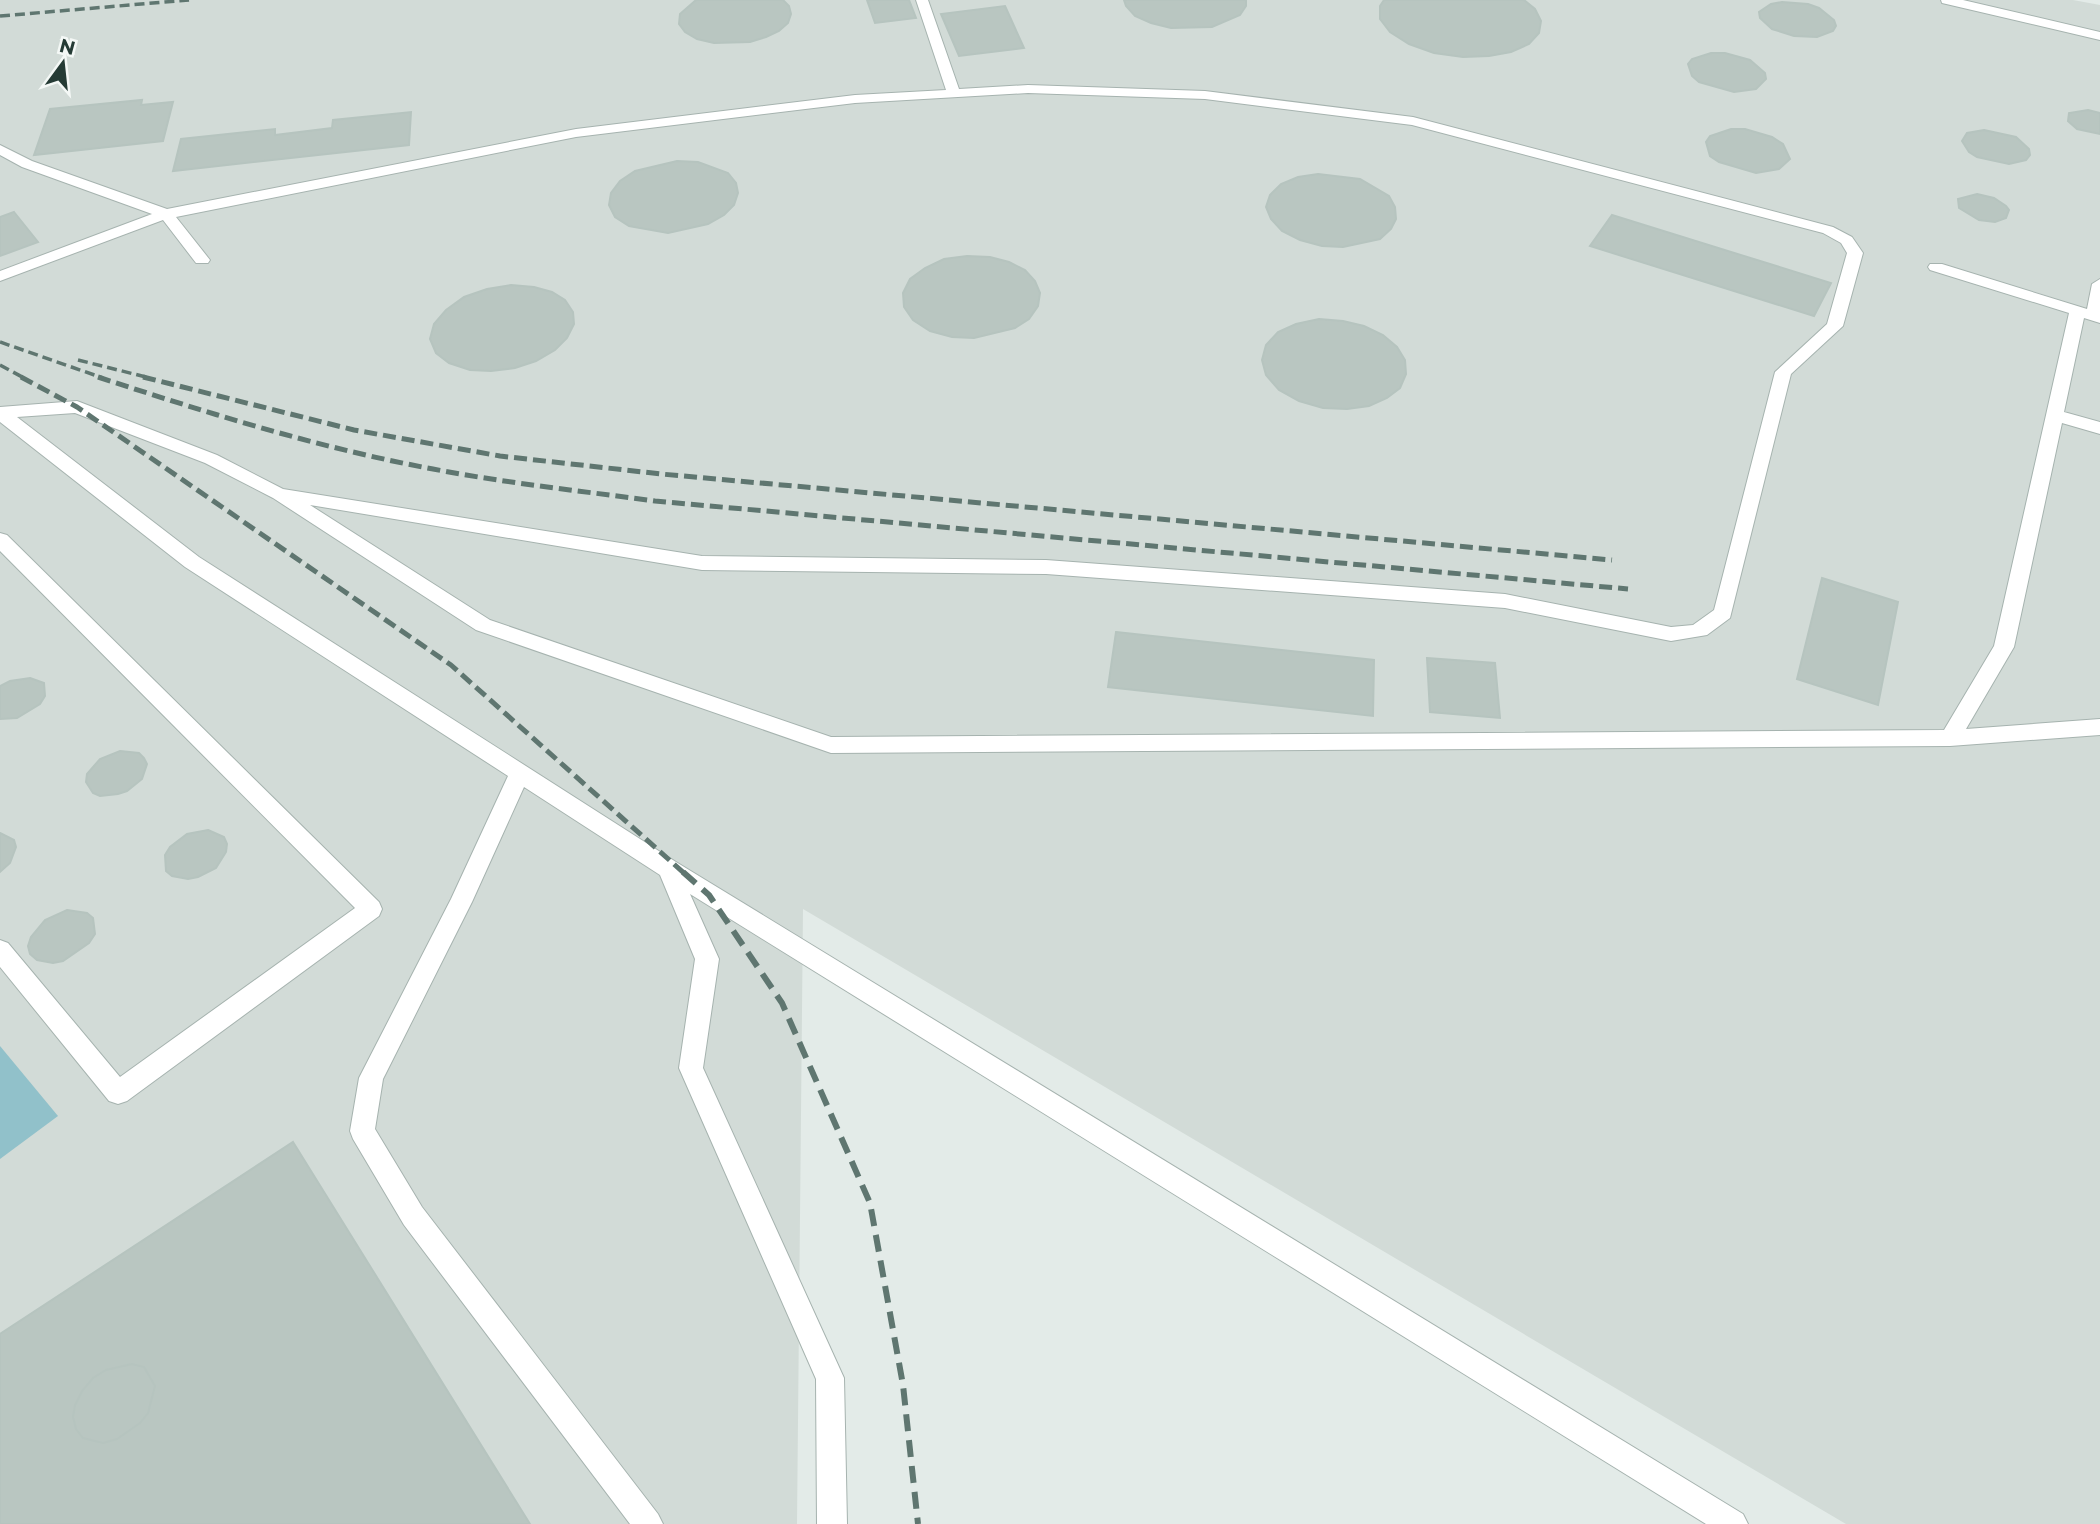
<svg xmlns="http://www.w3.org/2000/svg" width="2100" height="1524" font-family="Montserrat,sans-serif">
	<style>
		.built { fill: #d2dbd7 }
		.water { fill: #91c1ca }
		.building { fill: #b9c6c1; stroke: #b6c4bf; stroke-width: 2 }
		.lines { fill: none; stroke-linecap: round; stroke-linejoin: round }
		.minor-casing { stroke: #a6b3af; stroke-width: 2 }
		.minor { fill: #fff; fill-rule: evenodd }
		.rail-far2 { stroke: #5f7670; stroke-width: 3.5; stroke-dasharray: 10 5; stroke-linecap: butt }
		.rail-far1 { stroke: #5f7670; stroke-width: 5; stroke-dasharray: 13 6; stroke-linecap: butt }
		.rail { stroke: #5f7670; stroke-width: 6; stroke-dasharray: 17 9; stroke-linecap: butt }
	</style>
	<rect width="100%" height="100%" fill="#e3ebe8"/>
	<!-- built -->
	<path class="built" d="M0,0H2073L2100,5V1524H1846L803,909L797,1524H0Z"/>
	<!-- water -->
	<path class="water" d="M0,1046L58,1116L0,1159Z"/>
	<!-- building -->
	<path class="building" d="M696,0H783L789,6L791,14L788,23L779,31L766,37L750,42L714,43L697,39L685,32L679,24L680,14Z
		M867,0H909L916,18L875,23Z
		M1124,0H1246V6L1240,15L1212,27L1171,28L1151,23L1135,16L1126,6Z
		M1384,0H1524L1535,9L1541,21L1539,33L1529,44L1511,52L1489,56L1463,57L1434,53L1409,44L1390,32L1380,19V6Z
		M1782,2L1808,4L1819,8L1834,20L1836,26L1833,31L1817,37L1794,36L1772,29L1760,18L1759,12L1771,4Z
		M1005,6L1024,48L959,56L941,14Z
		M1711,53H1725L1750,60L1765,73L1766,79L1756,89L1734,92L1699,82L1692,76L1688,64L1692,59Z
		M142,100L141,105L173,102L163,141L34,155L50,109Z
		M2088,110L2100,113V134L2077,129L2068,121L2069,113Z
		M411,112L409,145L173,171L181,139L275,129V135L332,128L333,120Z
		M1731,129H1745L1772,137L1783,144L1790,159L1779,169L1756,173L1719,162L1710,156L1706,142L1710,136Z
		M1984,130L2016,137L2029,149L2030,155L2026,160L2009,164L1977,157L1969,152L1962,141L1967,133Z
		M677,161L698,162L728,173L736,183L738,193L734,205L724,215L708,224L668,233L629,226L615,217L609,205L611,193L620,181L635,171Z
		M1318,174L1360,179L1389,196L1395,207L1396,219L1391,229L1380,239L1343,247L1322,246L1300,240L1282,231L1271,219L1266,207L1270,195L1281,184L1298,177Z
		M1977,194L1994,198L2006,206L2009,210L2006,218L1995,222L1979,220L1959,208L1958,199Z
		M14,212L38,242L0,256V217Z
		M1612,215L1831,283L1814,316L1590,246Z
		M967,256L990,257L1009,262L1025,270L1035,281L1040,293L1038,306L1029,319L1015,328L974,338L952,337L930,331L913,320L904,307L903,293L910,279L925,268L944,259Z
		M511,285L534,287L552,292L565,300L573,312L574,324L567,338L555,350L536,361L515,368L491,371L470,370L449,363L436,353L430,339L434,324L446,310L464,297L487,289Z
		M1319,319L1343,321L1364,326L1383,335L1397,347L1405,360L1406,374L1400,388L1387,398L1369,406L1347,409L1323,408L1299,401L1279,390L1266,375L1262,360L1266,345L1278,332L1296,324Z
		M1822,578L1898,602L1878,705L1797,679Z
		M1116,632L1374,660L1373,716L1108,687Z
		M1427,658L1495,663L1500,718L1430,712Z
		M30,678L44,683L45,696L40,704L17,718L0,719V686L10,681Z
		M120,751L139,753L144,758L147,764L142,779L127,791L118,794L100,796L93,793L86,782L87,774L100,759Z
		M208,830L224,837L227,844L226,852L216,868L198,877L188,879L172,876L166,871L165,855L170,847L187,834Z
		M0,833L14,840L16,847L10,863L0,872Z
		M67,910L87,913L93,918L95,934L89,943L63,961L53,963L37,960L30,954L28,946L31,937L45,920Z
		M293,1142L530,1524H0V1334Z
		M132,1364L144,1367L155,1386L148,1413L140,1423L117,1439L103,1443L83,1438L76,1429L73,1417L75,1405L82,1391L93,1378L106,1370Z"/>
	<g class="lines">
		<!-- minor casing -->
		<g class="minor-casing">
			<path id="minor" d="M916,0H928L959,89L1028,85L1205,91L1413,117L1833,227L1852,237L1863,253L1843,326L1791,374L1730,618L1707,635L1671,641L1505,608L1046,574L702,570L310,505L490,620L831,737L1944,730L1994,646L2069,313L1930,270L1928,267L1930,264H1942L2087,309L2092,284L2100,279V323L2084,318L2064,412L2100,422V434L2062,423L2014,647L1966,729L2100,719V735L1950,746L831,753L476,630L273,498L205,463L75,413L17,417L199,557L676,862L1743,1514L1748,1524H1706L690,894L719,959L703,1068L844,1378L847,1524H817L816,1379L679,1068L695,959L660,875L524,787L472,902L383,1079L375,1129L422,1207L658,1514L663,1524H630L404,1225L353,1139L350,1131L359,1078L451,899L508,776L185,567L0,422V407L77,401L217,455L283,489L702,556L1046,560L1505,594L1671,627L1693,625L1714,610L1775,372L1827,324L1847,253L1841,243L1823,233L1412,125L1205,99L1028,93L855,103L576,137L176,217L210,260L208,263H196L163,220L0,281V271L152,214L22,167L0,155V145L32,161L167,209L576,129L855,95L946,90Z
				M1941,0H1963L2100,32V40L1942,3Z
				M0,533L7,535L379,902L382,909L379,916L127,1101L118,1104L109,1101L0,967V940L8,943L120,1077L355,908L0,551Z"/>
		</g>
		<!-- minor -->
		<use href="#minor" class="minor"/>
		<!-- rail-far2 -->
		<path class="rail-far2" d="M0,16L189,0
			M0,342L103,378
			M78,360L150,378
			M0,365L24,378"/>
		<!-- rail-far1 -->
		<path class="rail-far1" d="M21,377L77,407L451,665L685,874
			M98,377C208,413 319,448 433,469C506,483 581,491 655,501L1628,589
			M143,377L354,430L500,456L661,474L1612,560"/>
		<!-- rail -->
		<path class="rail" d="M683,872L709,895L782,1003L870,1203L903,1385L918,1524"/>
	</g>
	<!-- north arrow -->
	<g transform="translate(63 63) rotate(15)" stroke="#f4f8f6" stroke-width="5" paint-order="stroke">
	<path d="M0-5L12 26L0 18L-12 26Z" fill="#253b35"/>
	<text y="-10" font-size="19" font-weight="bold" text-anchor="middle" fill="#253b35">N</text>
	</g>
</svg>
